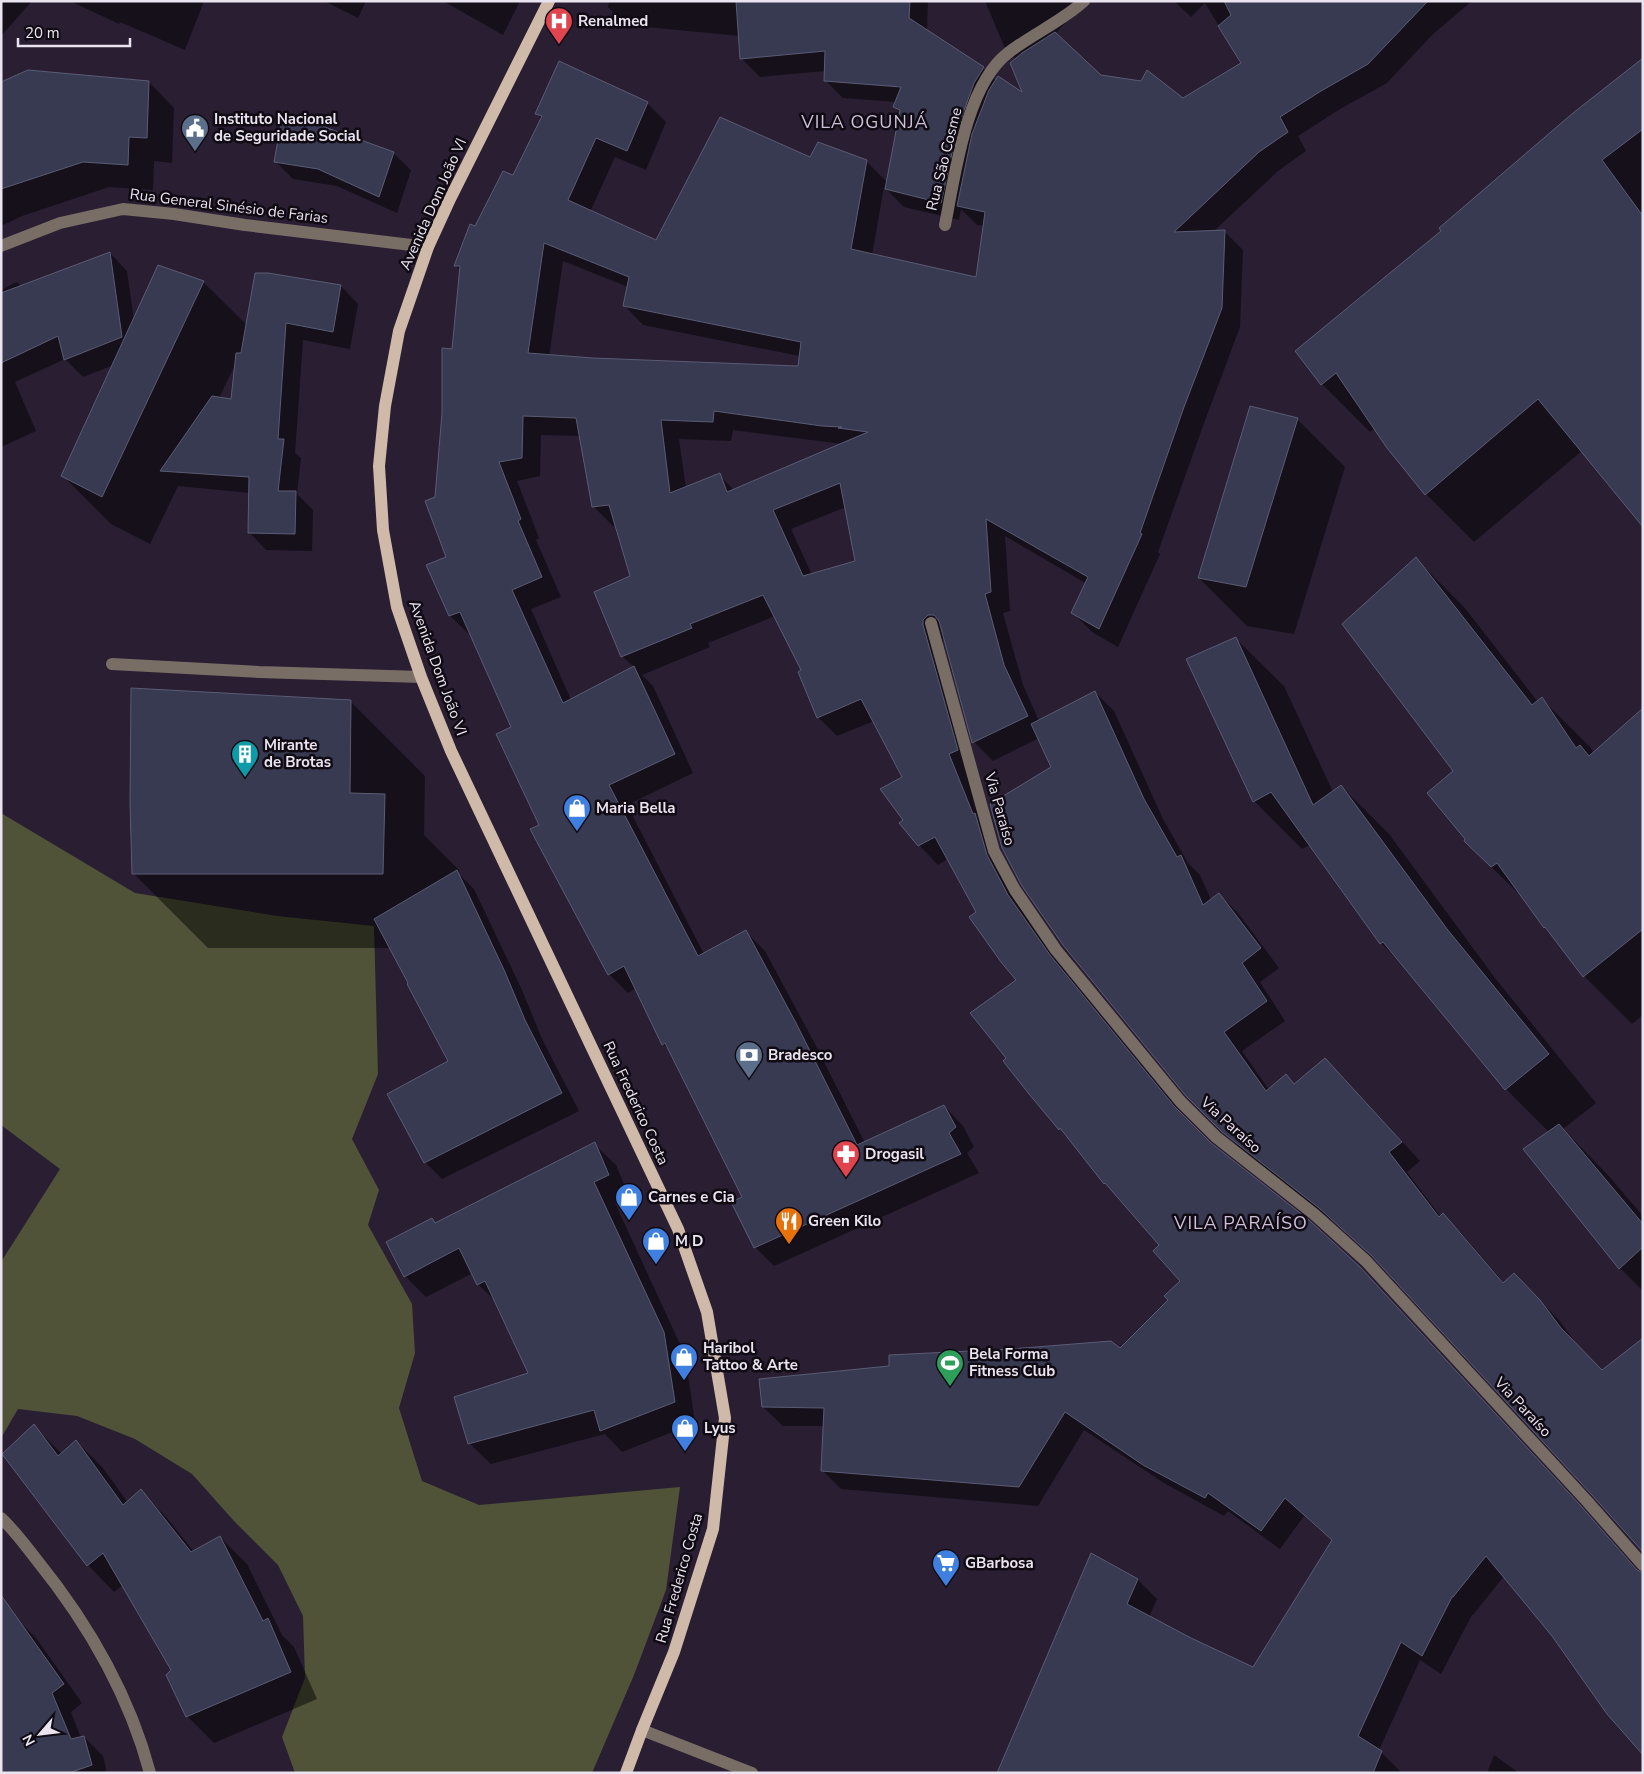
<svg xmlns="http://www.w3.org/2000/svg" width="1644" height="1774" font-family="'Nunito Sans',sans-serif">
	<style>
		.forest { fill: #505337 }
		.shadow { fill: #0007; fill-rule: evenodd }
		.building { fill: #383a51; stroke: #5a5c75; fill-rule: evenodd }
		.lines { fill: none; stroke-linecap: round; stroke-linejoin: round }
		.minor { stroke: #796e66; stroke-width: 12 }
		.major { stroke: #cfb9a9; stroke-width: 12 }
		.labels { text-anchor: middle; stroke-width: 5; stroke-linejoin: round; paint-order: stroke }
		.poi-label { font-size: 15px; font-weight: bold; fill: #eae3f0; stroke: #100b13; text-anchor: start }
		.street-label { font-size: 15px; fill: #eae3f0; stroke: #100b13 }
		.quarter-label { font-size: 18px; letter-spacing: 1px; fill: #cebfda; stroke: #100b13 }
	</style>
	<rect width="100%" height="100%" fill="#2a1e32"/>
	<!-- forest -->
	<path class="forest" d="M1,813L135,893L277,916L374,926L378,1074L352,1139L379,1190L368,1225L412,1304L415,1353L399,1408L422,1481L479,1505L680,1487L666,1590L634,1675L592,1773H295L282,1737L305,1678L303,1616L278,1565L234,1521L192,1474L135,1439L77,1416L18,1409L1,1438V1262L60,1169L1,1125Z"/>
	<!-- shadow -->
	<path class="shadow" d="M1,1H32L1,36Z
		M70,1H204L185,50L120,22L119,24Z
		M324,1H366L358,18Z
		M443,1H520L503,35Z
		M609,1H928L927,31L983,68L996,81L1025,95L1016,59L1004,46L985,1H1086L1055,34L1100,76L1182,99L1242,64L1205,3L1191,17L1174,1H1472L1432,35L1387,83L1340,109L1298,136L1306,151L1278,171L1213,232L1224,231L1243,250L1240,327L1203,426L1158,552L1160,554L1118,647L1092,632L1073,613L1087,584L1005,536L1010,611L1003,613L1023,685L1039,721L1095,692L1114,711L1163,819L1188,863L1200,875L1211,900L1219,894L1238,913L1279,968L1260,982L1285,1021L1242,1051L1269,1090L1344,1078L1420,1161L1407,1172L1441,1217L1443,1215L1462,1234L1504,1283L1514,1275L1559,1320L1580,1349L1643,1550L1383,1266L1340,1227L1242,1150L1187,1095L1053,768L1039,738L993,761L974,742L944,635L942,645L1005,874L1027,915L1068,975L1193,1127L1210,1144L1359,1268L1599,1526L1643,1576L1553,1635L1504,1576L1473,1615H1472L1441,1674L1420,1660L1379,1750L1400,1771V1773H998L1092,1555L1138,1580L1157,1599L1149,1617L1190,1639L1253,1668L1333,1541L1304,1516L1280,1549L1228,1511L1224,1516L1164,1483L1084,1430L1038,1506L841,1489L822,1470L824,1426H783L763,1407L1120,1350L1170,1300L1182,1281L1161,1245L1105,1183L1073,1142L1030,1094L1008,1058L1018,980L948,859L938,865L919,845L905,821L904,778L874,721L837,736L818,717L803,671L775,616L708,643L710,647L642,675L653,686L693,773L627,805L704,954L746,932L765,951L815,1044L865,1143L944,1106L963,1126L974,1147L967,1153L979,1173L774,1266L755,1247L744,1197L671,1052L663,1044L636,988L628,993L609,974L540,825L512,728L471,634L470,635L450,616L428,566L448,558L436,498L461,271L455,265L476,227L514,177L542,119L536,113L647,103L666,122L646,170L615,157L590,212L657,242L811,159L866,161L887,182L901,113L894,106L896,102L843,98L825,80V71L760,77L742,59L740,36L626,25L608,7ZM884,187L904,207L959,220L961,209L977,225L984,226L977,278L872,255ZM563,261L628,287L624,305L643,325L800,356L799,367L549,357ZM733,430L842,444L734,490L719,475L686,488L679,439L731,441ZM541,435L581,436L594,507L613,526L616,525L632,576L622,656L634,667L571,700L531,609L561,597L536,540L539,538L517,481L540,476ZM846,507L856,562L812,575L791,529Z
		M1643,59V522L1582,451L1474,542L1426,494L1375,428L1370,432L1322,384L1443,231Z
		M149,82L174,108L172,163L154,161L153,190L109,187L22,216L1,226V83Z
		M393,153L411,170L397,213L337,186L293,179L275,161Z
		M110,253L127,271L134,320L203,282L247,325L267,274L341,286L358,304L350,349L303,340L295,453L301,458L297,494L313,510L312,551L266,550L249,532L250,493L178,486L150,544L111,524L63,476L114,365L83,377L65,359L15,382L36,431L1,447V290L17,282L22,287ZM236,363L232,400L219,398Z
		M1297,419L1345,467L1294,634L1247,626L1199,578Z
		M1416,559L1464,607L1538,702L1542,699L1590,747L1594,753L1643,711V1015L1632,1024L1584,976L1525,900L1465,841L1455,771Z
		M1235,638L1284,686L1333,792L1341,786L1389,834L1495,978L1596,1103L1563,1129L1607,1174L1643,1216V1291L1620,1268L1549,1132L1506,1089L1408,970L1381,943L1310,845L1302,849L1254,801Z
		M350,701L425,776L424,835L459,870V874L474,889L522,990L542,1039L579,1111L442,1179L425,1162L450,1062L391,948H208L133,873Z
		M594,1144L616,1165L629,1196L615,1203L685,1355L695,1423L622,1452L605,1434L491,1464L469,1443L529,1373L495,1301L478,1284L473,1273L426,1297L405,1276L432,1220L436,1224Z
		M34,1426L62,1454L76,1441L103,1468L128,1503L140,1491L167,1518L194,1552L220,1537L247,1564L282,1635L294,1647L317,1699L214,1743L187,1716L172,1670L123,1585L114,1592L88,1565Z
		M17,1619L36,1638L82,1703L71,1712L81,1738L84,1737L103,1756L107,1773H1Z
		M1494,1755L1519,1773H1487Z"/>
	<!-- building -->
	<path class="building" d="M736,1H910L909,18L984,67L974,83L957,130L941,203L885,189L900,110L893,107L901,87L824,81L825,51L740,59Z
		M1224,1H1428L1368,64L1321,91L1280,117L1288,132L1259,152L1174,232L1225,230L1222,308L1184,407L1140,533L1142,534L1099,629L1071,613L1088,577L986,519L991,592L985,594L1004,665L1028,716L972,743L939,621L934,615H928L923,620V625L958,750L949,754L973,814L975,813L987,855L1008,895L1050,955L1174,1106L1211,1143L1309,1220L1360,1267L1580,1505L1637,1570L1643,1573V1755L1607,1714L1552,1636L1486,1556L1453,1597H1452L1422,1656L1401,1642L1358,1736L1382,1751L1373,1773H997L1091,1553L1138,1579L1127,1604L1191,1638L1253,1667L1332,1540L1285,1498L1261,1531L1208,1493L1205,1498L1143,1465L1065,1412L1019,1487L821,1471L824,1408L762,1407L759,1379L889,1366V1355L1011,1349L1111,1341L1120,1348L1168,1300L1164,1296L1180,1281L1153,1251L1159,1245L1105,1183L1104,1184L1060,1128L1059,1130L1029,1094L1003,1061L1006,1058L970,1013L1016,980L1001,962L969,917L976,912L935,837L918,846L899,823L903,820L880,789L902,777L861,699L817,718L798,672L801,670L763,595L690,624L692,628L621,657L594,592L630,576L609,505L592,507L576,418L523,416L522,458L499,462L521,519L518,521L542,577L512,590L563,703L634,666L675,754L609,785L698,956L746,930L796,1023L857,1145L944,1105L956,1127L949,1133L961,1154L754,1248L731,1202L742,1197L665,1043L662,1045L624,966L608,975L530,829L539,825L496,734L511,727L460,612L449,616L426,565L446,557L425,501L435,497L442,413V348L452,349L460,266H454L470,224L475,226L503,171L513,175L542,116L535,114L559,61L648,102L627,151L596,138L568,200L656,240L720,117L810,157L818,142L867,160L851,249L976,277L985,212L957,206L972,134L989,90L998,76L1022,92L1010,63L1022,53L1055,32L1101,75L1141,81L1147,70L1183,98L1241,63L1218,26L1231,15ZM544,243L629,277L623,306L801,342L798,366L593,358L528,353ZM714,411L822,426L842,427L838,428L868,432L727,492L720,473L670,493L661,420L713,422ZM840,483L855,561L803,576L773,510Z
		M1643,58V129L1602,160L1643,216V527L1538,399L1425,495L1387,448L1336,373L1321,385L1295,351L1441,231L1439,228L1573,113Z
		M28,70L149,81L147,138L129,137L128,165L83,162L1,189V82Z
		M283,112L394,152L379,197L318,169L274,162Z
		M110,252L122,337L64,360L58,336L1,363V293Z
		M158,265L204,281L102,497L61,476Z
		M255,273H268L341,285L333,332L286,323L278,439H284L278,491H296L295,534L248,533L249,477L160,471L212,396L231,399L236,353H241Z
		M1250,406L1298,418L1246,587L1198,578Z
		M1416,557L1532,705L1542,697L1576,748L1580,745L1589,756L1643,708V929L1583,977L1545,927L1544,928L1497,863L1491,867L1464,841L1465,839L1427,793L1453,771L1342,624Z
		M1236,637L1313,805L1341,785L1447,929L1549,1054L1505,1090L1383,942L1380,944L1271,792L1253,802L1186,659Z
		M131,688L351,700L350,793L385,794L383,874H132L130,803Z
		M1095,691L1144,799L1177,857L1181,855L1203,905L1219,893L1261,948L1242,963L1267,1001L1224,1032L1266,1091L1286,1074L1294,1084L1325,1058L1402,1142L1389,1152L1439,1217L1443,1213L1503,1283L1514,1273L1540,1300L1561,1328L1602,1370L1643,1338V1552L1592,1495L1372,1256L1319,1208L1221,1131L1186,1096L1063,945L1022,886L1002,848L990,804L1051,767L1031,724Z
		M457,870L505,972L525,1020L562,1093L424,1163L387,1094L448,1061L407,984L408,983L374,919Z
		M1559,1124L1643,1224V1247L1619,1269L1523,1149Z
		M595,1142L609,1175L594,1182L664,1332L675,1402L600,1431L594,1410L468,1444L454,1397L528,1373L485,1281L477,1285L459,1248L404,1277L386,1242L432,1218L435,1223Z
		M34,1424L58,1456L76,1440L123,1505L141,1489L191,1552L220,1536L263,1621L268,1618L291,1672L186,1717L166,1675L171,1670L103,1553L87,1566L2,1454Z
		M1,1595L64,1684L52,1693L71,1739L84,1736L92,1765L69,1773H1Z"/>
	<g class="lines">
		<!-- minor -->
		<path class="minor" d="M945,225C955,175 966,85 1008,53C1031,35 1064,20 1084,1
			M1,246L60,223L123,209L174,214L245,225L428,247
			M931,623L994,851L1015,890L1056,950L1180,1101L1216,1137L1314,1214L1366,1261L1586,1500L1643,1565
			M112,664L259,672L421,677
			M1,1518C14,1530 25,1545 36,1559C87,1622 129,1694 150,1773
			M642,1730L752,1773"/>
		<!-- major -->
		<path class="major" d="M549,1L450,199L428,247L399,331L385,406L379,466L383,530L397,607L421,677L451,751L678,1229L707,1312L725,1418L713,1529L674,1652L642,1730L626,1773"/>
	</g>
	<!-- icons -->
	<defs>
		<g id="hospital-pin" transform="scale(1.4375)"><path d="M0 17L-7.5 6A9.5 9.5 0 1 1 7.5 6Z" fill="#e0444e" stroke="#100b13"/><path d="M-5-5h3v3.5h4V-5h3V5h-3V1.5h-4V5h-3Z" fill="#fff"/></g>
		<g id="civic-pin" transform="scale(1.4375)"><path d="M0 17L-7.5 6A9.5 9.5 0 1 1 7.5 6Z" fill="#5c6f8a" stroke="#100b13"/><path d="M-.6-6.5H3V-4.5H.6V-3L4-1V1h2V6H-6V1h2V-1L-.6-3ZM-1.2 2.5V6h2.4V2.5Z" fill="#fff"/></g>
		<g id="building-pin" transform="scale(1.4375)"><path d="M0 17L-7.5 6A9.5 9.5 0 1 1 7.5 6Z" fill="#0f9aa8" stroke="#100b13"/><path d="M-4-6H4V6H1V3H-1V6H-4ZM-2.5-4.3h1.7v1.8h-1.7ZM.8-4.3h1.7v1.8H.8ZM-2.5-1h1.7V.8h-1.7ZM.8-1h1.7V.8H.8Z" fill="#fff"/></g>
		<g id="shop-pin" transform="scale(1.4375)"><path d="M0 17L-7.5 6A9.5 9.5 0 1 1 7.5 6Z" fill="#3f7fe0" stroke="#100b13"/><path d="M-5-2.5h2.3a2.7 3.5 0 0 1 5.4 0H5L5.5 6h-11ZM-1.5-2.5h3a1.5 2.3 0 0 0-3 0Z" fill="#fff"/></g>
		<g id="bank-pin" transform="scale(1.4375)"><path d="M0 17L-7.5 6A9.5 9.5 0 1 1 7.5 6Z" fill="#5c6f8a" stroke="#100b13"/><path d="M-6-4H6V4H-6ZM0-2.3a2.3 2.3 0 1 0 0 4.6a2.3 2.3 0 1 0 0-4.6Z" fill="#fff"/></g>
		<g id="pharmacy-pin" transform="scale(1.4375)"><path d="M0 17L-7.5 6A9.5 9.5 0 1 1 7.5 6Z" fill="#e0444e" stroke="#100b13"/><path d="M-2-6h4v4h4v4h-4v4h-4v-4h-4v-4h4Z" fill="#fff"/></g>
		<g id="restaurant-pin" transform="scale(1.4375)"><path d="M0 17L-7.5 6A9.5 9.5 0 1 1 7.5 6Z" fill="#e8710a" stroke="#100b13"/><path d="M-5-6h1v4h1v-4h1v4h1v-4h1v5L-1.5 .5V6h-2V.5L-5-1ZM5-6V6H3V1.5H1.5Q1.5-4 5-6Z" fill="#fff"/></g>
		<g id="stadium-pin" transform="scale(1.4375)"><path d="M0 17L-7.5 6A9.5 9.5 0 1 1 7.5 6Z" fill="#2e9e5b" stroke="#100b13"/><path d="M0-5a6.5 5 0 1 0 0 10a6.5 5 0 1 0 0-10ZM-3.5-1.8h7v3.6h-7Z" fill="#fff"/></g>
		<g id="supermarket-pin" transform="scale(1.4375)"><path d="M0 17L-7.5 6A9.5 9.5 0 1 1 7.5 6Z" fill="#3f7fe0" stroke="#100b13"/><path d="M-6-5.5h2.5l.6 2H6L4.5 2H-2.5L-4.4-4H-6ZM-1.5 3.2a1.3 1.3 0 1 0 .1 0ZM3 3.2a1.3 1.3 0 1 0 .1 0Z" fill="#fff"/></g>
	</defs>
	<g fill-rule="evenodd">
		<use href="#hospital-pin" x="559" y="21"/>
		<use href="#civic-pin" x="195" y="128"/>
		<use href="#building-pin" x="245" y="754"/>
		<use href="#shop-pin" x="577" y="808"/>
		<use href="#bank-pin" x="749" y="1055"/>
		<use href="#pharmacy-pin" x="846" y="1154"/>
		<use href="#shop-pin" x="629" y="1197"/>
		<use href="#restaurant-pin" x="789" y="1221"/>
		<use href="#shop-pin" x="656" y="1241"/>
		<use href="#shop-pin" x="684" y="1357"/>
		<use href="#stadium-pin" x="950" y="1363"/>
		<use href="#shop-pin" x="685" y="1428"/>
		<use href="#supermarket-pin" x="946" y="1563"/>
	</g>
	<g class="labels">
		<!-- poi labels -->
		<g class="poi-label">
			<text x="578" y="26">Renalmed</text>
			<text x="214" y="124">Instituto Nacional<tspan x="214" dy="17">de Seguridade Social</tspan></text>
			<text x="264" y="750">Mirante<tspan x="264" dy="17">de Brotas</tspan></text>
			<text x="596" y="813">Maria Bella</text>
			<text x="768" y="1060">Bradesco</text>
			<text x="865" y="1159">Drogasil</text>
			<text x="648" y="1202">Carnes e Cia</text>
			<text x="808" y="1226">Green Kilo</text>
			<text x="675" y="1246">M D</text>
			<text x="703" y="1353">Haribol<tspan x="703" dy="17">Tattoo &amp; Arte</tspan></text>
			<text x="969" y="1359">Bela Forma<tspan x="969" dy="17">Fitness Club</tspan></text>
			<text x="704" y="1433">Lyus</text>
			<text x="965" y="1568">GBarbosa</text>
		</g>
		<!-- street labels -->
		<g class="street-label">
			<text transform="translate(944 159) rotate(-76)" y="5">Rua São Cosme</text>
			<text transform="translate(433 204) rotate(-66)" y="5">Avenida Dom João VI</text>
			<text transform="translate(229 206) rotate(7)" y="5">Rua General Sinésio de Farias</text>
			<text transform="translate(438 668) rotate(70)" y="5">Avenida Dom João VI</text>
			<text transform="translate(1000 809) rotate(74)" y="5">Via Paraíso</text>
			<text transform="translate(636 1103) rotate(65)" y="5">Rua Frederico Costa</text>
			<text transform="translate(1231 1125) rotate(42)" y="5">Via Paraíso</text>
			<text transform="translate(1523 1407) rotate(47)" y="5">Via Paraíso</text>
			<text transform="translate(679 1578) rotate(-74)" y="5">Rua Frederico Costa</text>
		</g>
		<!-- quarter labels -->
		<g class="quarter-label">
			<text x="865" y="128">VILA OGUNJÁ</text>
			<text x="1241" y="1229">VILA PARAÍSO</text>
		</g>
	</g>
	<!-- border -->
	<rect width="1644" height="1774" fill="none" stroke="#eae3f0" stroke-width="5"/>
	<!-- north arrow -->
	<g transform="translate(40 1734) rotate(242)" stroke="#100b13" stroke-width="4" paint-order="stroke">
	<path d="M0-4L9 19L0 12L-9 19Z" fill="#eae3f0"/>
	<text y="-8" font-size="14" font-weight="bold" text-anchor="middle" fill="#eae3f0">N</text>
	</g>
	<!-- scale -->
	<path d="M18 38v8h112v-8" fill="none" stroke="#eae3f0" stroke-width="2.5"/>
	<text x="25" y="38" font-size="15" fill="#eae3f0" stroke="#100b13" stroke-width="4" paint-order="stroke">20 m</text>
</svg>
